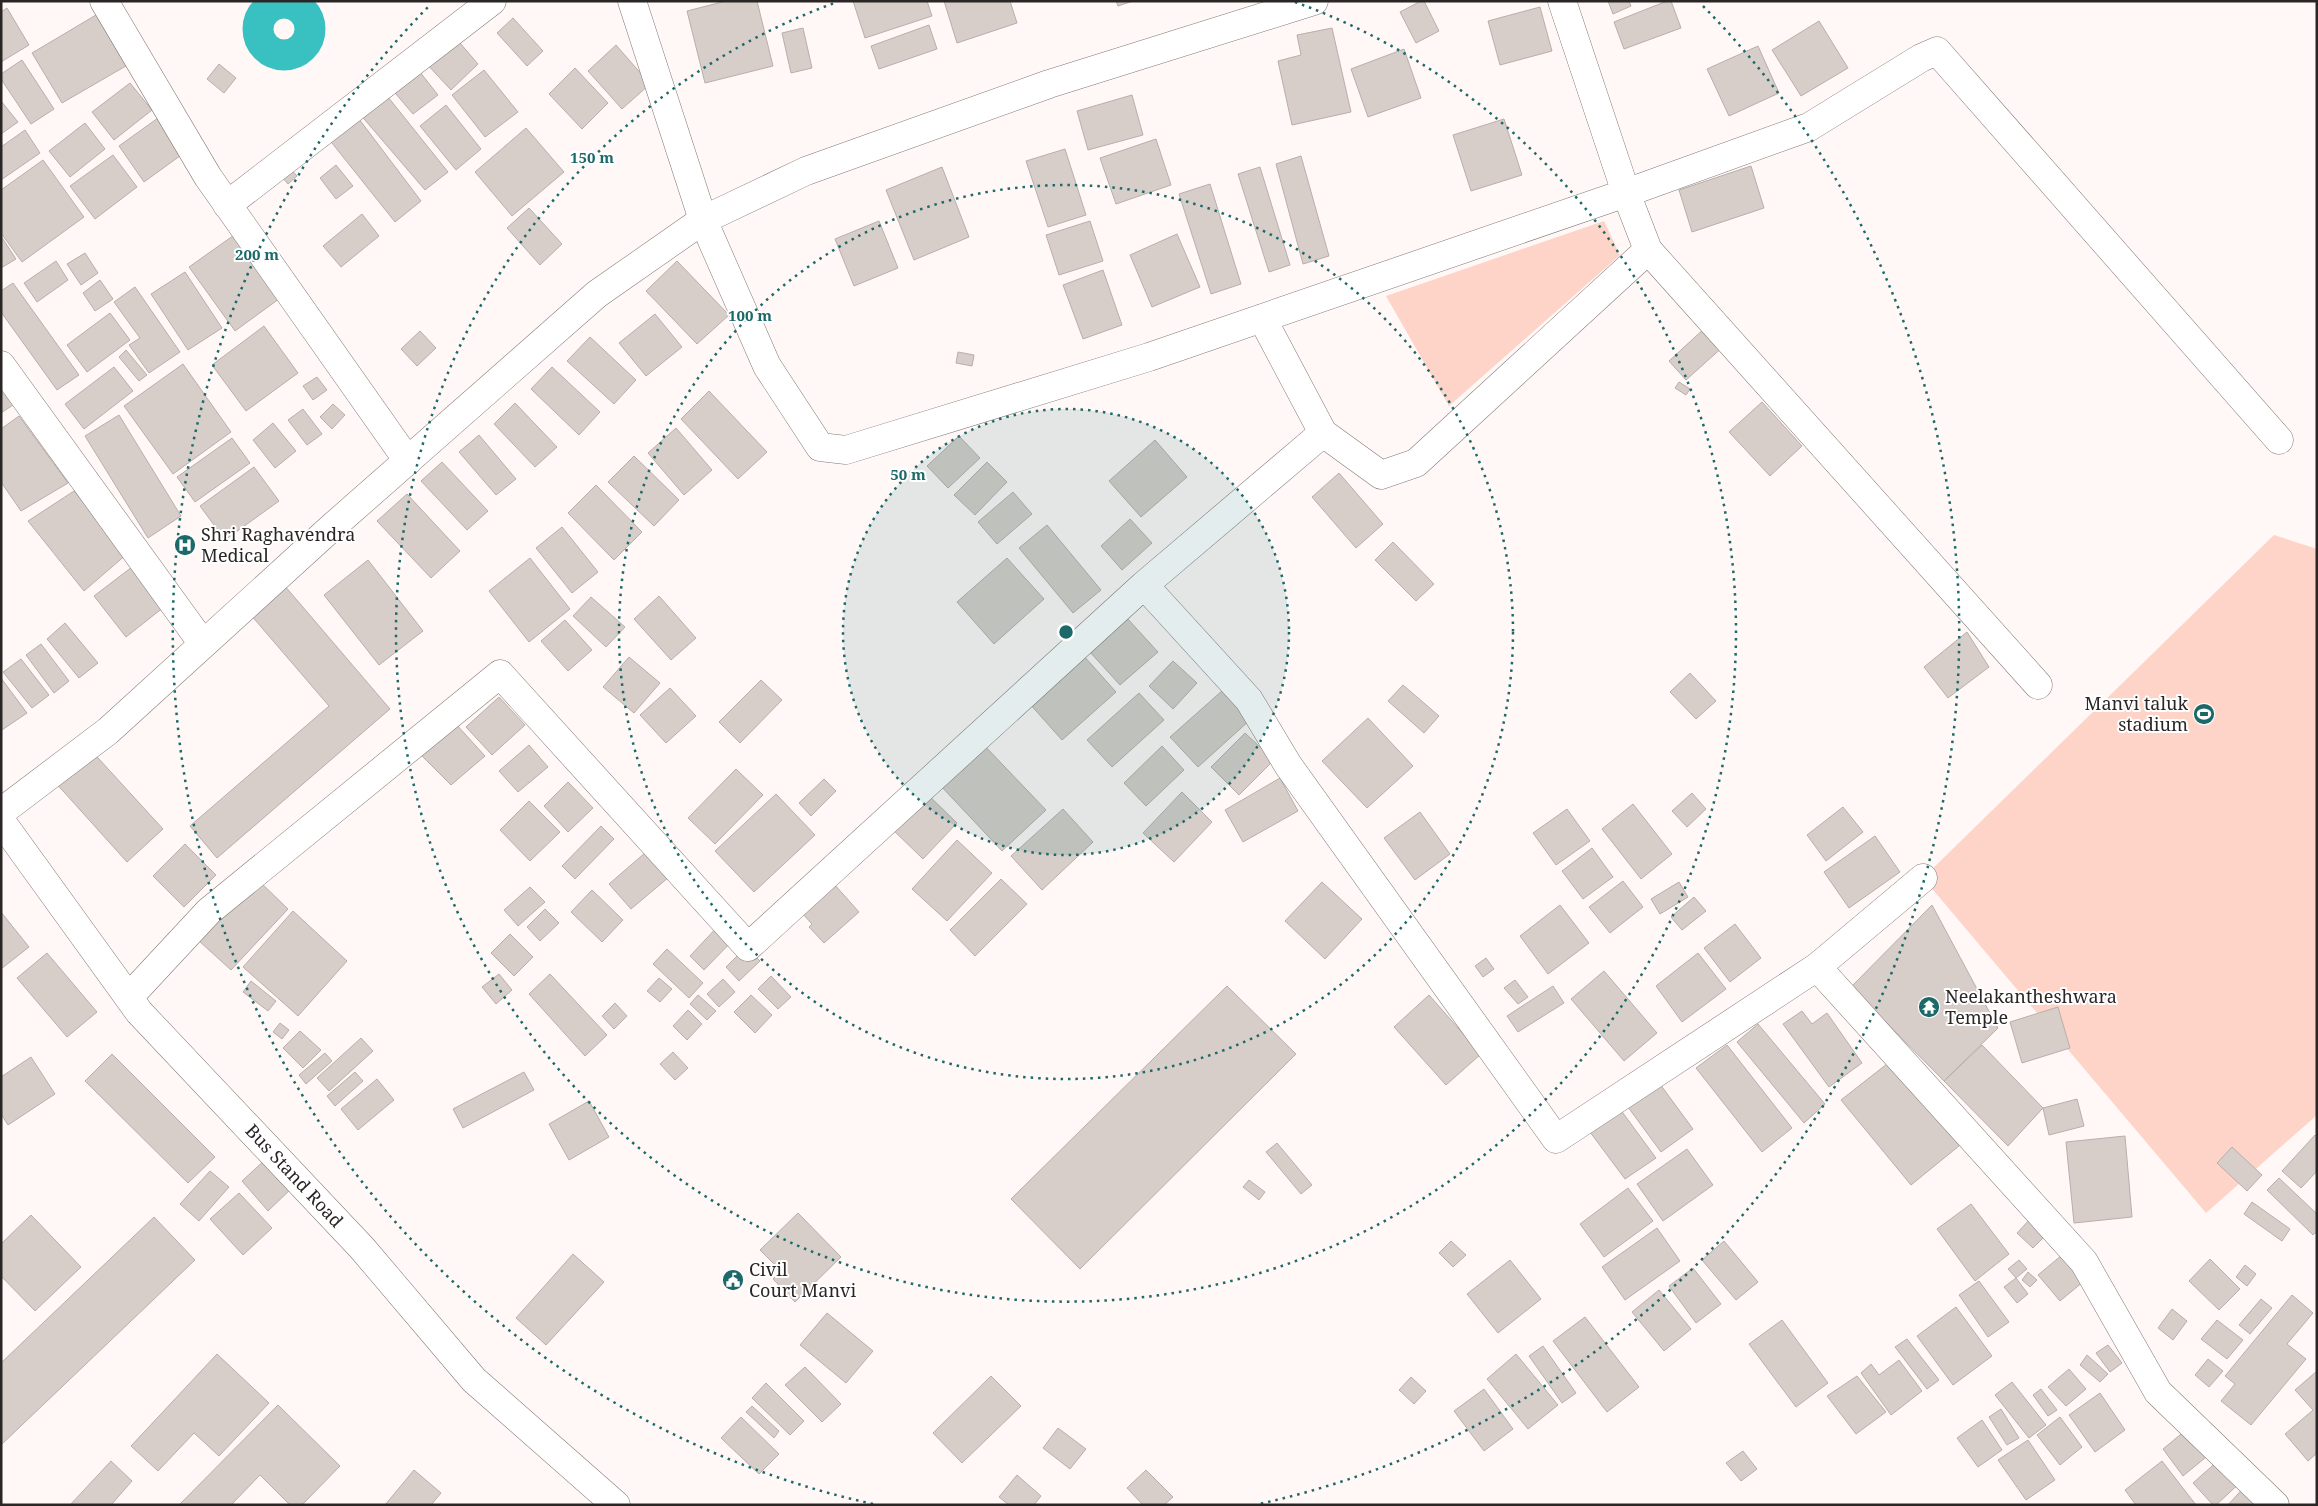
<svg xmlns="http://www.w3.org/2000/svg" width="2318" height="1506" font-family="'Noto Serif',serif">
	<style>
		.green { fill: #fdd4c7 }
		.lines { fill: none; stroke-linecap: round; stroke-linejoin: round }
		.canal { stroke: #38c1c0; stroke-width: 31 }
		.building { fill: #d7cdc9; stroke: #b9aeab }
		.minor-casing { stroke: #837976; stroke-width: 29 }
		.major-casing { stroke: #837976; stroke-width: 29 }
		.minor { stroke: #fff; stroke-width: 28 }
		.major { stroke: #fff; stroke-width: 28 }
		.ring { fill: none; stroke: #1c6969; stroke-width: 2.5; stroke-dasharray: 2.5 5 }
		.labels { text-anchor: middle; stroke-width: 4; stroke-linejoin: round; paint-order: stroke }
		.poi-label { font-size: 18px; fill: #2a2625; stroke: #fff; text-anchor: start }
		.street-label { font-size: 18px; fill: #2a2625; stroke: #fff }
		.centre { fill: #1c6969; stroke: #fff; stroke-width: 2.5 }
		.ring-label { font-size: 15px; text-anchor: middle; font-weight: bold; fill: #1c6969; stroke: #fff; stroke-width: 4; stroke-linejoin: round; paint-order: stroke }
	</style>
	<rect width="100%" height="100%" fill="#fff8f6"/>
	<!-- green -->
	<path class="green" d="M1604,221L1620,255L1449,406L1386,296Z
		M2274,535L2317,549V1115L2206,1213L1923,878Z"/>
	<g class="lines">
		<!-- canal -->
		<path class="canal" d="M258 29a26 26 0 1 1 52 0a26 26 0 1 1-52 0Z"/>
	</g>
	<!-- building -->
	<path class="building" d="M726,1H757L773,66L705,83L687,11Z
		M853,1H927L932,16L865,38Z
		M944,1H1010L1017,23L957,43Z
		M1116,1H1133L1118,6Z
		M1421,1H1424L1439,31L1416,43L1400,12Z
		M1608,1H1629L1631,6L1613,14Z
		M1667,1H1671L1681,28L1624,49L1614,22Z
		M1540,7L1552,51L1500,65L1488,21Z
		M7,8L29,45L1,62V12Z
		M101,12L131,63L62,103L32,53Z
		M513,18L543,51L527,66L497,33Z
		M1819,21L1848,68L1801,96L1772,50Z
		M929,25L937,49L879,69L871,46Z
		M803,28L812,68L791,73L782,33Z
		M1332,28L1351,112L1292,125L1278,61L1301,55L1297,35Z
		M454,36L478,64L451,90L424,61Z
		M616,45L650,84L622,109L588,71Z
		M1758,46L1779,93L1729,116L1707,69Z
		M1404,49L1421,98L1368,117L1351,69Z
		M22,60L54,109L31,124L1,79V74Z
		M219,64L236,78L224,93L207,79Z
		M416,67L438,95L413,114L390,87Z
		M575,68L608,103L582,129L549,94Z
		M484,70L518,112L485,137L452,95Z
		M130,83L152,110L114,140L92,112Z
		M384,92L448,172L425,190L359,113Z
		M1132,95L1143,135L1088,150L1077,111Z
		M1,101L18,122L1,134Z
		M446,105L481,149L456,170L420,126Z
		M356,115L421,201L395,222L328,138Z
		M158,118L184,153L144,182L119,146Z
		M1504,119L1522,175L1471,191L1453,135Z
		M85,123L105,149L70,177L49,151Z
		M526,128L564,172L512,216L475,172Z
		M25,130L40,153L1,180V147Z
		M1156,139L1171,185L1116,204L1100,158Z
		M1065,149L1086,215L1048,227L1026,161Z
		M113,155L137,187L95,219L70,186Z
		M1301,156L1329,256L1303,264L1276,164Z
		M43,160L84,217L22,262L1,233V190Z
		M336,165L353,186L336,199L320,178Z
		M288,166L297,176L288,184L280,175Z
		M1751,166L1764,208L1692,232L1679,190Z
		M942,167L969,237L914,260L886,190Z
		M1260,167L1290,265L1269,272L1238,174Z
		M1210,184L1241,284L1211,294L1179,194Z
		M529,208L562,244L540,265L507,228Z
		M362,214L379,236L341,267L323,246Z
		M879,221L898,268L854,286L835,239Z
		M1090,221L1103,261L1059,275L1046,235Z
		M237,233L283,296L235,331L189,267Z
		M1177,234L1200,287L1152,307L1130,255Z
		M1,236L16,259L1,268Z
		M85,253L98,273L81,285L67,264Z
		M56,261L68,280L37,302L24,283Z
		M677,261L729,315L697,344L646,291Z
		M1103,270L1122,325L1083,339L1063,285Z
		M185,272L222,328L188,350L151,294Z
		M100,280L113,299L95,311L83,293Z
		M13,283L79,375L57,390L1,312V291Z
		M135,287L180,352L149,373L129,345L140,338L114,302Z
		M110,313L130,340L87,372L67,345Z
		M655,314L682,347L646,376L619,343Z
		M264,326L298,373L246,411L212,365Z
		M1707,326L1725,345L1686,380L1669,361Z
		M420,331L436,348L417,366L401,349Z
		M590,337L636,380L614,404L567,361Z
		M126,350L147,375L139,381L119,357Z
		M958,352L974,355L972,366L956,363Z
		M183,364L231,432L173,474L124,406Z
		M114,367L133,391L84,429L65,404Z
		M552,367L600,412L579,435L531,389Z
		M317,377L327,390L313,400L303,386Z
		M1679,382L1690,389L1686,395L1675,388Z
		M1,388L13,405L1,413Z
		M709,391L767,452L738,479L681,419Z
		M1762,402L1802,446L1770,476L1729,432Z
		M515,403L557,447L535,467L494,424Z
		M333,404L345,415L332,429L320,417Z
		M303,409L322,434L307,445L288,420Z
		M119,415L181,516L148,538L85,436Z
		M19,416L68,483L21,511L1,482V429Z
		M273,423L296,451L275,468L253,440Z
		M676,428L712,470L684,495L648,453Z
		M479,435L516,479L496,495L459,452Z
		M959,436L980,458L948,488L927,466Z
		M232,438L250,463L195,502L177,477Z
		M1155,440L1187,477L1141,517L1109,481Z
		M634,456L679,500L654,526L608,482Z
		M442,462L488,511L467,530L421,481Z
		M987,462L1007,482L975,515L954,495Z
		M254,467L279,501L225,540L200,506Z
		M1339,473L1383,524L1356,548L1312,497Z
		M596,485L642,532L614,560L568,513Z
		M74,491L127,554L84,591L28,521Z
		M1013,492L1032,514L997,544L978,522Z
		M407,494L460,551L431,578L377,521Z
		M1130,519L1152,543L1122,570L1101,546Z
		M1047,525L1101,590L1073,613L1019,548Z
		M562,527L598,572L572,593L536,548Z
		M1393,542L1434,584L1416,601L1375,560Z
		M530,558L570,609L529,642L489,591Z
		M1007,558L1044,599L994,644L957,602Z
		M368,560L423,631L379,665L324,595Z
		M132,567L164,607L126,637L94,596Z
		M284,585L390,709L217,858L190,826L329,706L250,614Z
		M659,596L696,638L671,660L634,619Z
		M591,597L625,627L606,647L573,616Z
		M1126,617L1158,652L1120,685L1089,651Z
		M565,620L592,650L568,671L541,641Z
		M65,623L98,663L79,678L47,639Z
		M1967,632L1989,667L1948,698L1924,667Z
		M41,644L69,681L54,693L26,655Z
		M1083,655L1116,692L1062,740L1029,703Z
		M629,657L660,683L634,713L603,687Z
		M21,659L49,695L32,708L3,672Z
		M1173,661L1197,683L1173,709L1149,686Z
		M1690,673L1716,701L1696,719L1670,692Z
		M1,678L27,713L2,730L1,728Z
		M761,680L782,700L740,743L719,722Z
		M1403,685L1439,716L1424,733L1388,701Z
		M670,688L696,716L666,743L640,715Z
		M1223,690L1250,720L1198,767L1170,737Z
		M1139,693L1164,720L1112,767L1087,740Z
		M499,697L525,725L492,755L466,727Z
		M1368,718L1413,766L1367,808L1322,761Z
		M455,723L485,756L451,785L421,755Z
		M1245,733L1274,760L1239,795L1211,767Z
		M982,743L1046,810L1002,851L939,784Z
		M529,745L548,767L518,792L499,771Z
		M1162,746L1184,770L1146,806L1124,783Z
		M89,748L163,829L127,862L54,781Z
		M736,769L763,795L715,844L688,818Z
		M1280,778L1298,811L1243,842L1225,810Z
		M824,779L836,791L811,816L799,803Z
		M568,782L593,808L568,832L544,806Z
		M923,790L957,823L923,859L889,826Z
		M1182,792L1212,822L1174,862L1143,833Z
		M1692,793L1706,809L1687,827L1672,811Z
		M776,794L815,835L754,892L715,851Z
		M529,801L560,832L530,861L500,830Z
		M1633,804L1672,854L1641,879L1602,829Z
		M1843,807L1863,832L1826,861L1807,835Z
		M1063,809L1093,842L1042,890L1011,856Z
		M1567,809L1590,841L1556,865L1533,833Z
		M1420,812L1450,854L1415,880L1384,838Z
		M601,826L614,839L575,879L562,866Z
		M1875,836L1900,872L1849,908L1824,872Z
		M957,840L992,873L947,921L912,889Z
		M185,844L216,875L184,907L153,876Z
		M653,846L675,872L631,909L609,884Z
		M1592,848L1613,877L1583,899L1562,871Z
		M256,878L288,909L231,970L198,940Z
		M1001,879L1027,904L975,956L950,930Z
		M1623,881L1643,907L1610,933L1589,907Z
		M1322,882L1362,919L1325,959L1285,921Z
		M1679,882L1688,897L1660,914L1651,899Z
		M834,884L859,912L824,943L809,927L812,924L802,913Z
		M530,887L545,902L518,926L504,910Z
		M592,890L623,920L602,942L571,912Z
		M1694,897L1706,911L1682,930L1671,917Z
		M1560,905L1589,943L1548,974L1520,936Z
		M1932,905L1998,1028L1944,1081L1851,987Z
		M545,909L559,923L540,941L527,927Z
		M293,911L347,961L298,1016L243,967Z
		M1,912L29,947L1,969Z
		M720,924L735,938L704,970L690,956Z
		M1735,924L1761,958L1730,982L1704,948Z
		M510,934L533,957L514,976L491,953Z
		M746,947L760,961L739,981L726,967Z
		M667,949L703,983L689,998L653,964Z
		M47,953L97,1012L67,1037L17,978Z
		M1698,953L1726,989L1682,1022L1656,986Z
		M1486,958L1494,969L1483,977L1475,966Z
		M1604,971L1657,1033L1624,1061L1571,999Z
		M499,974L512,990L496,1004L482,987Z
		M550,974L607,1035L585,1056L529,994Z
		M771,976L791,997L778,1009L758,989Z
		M659,978L672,989L660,1002L647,991Z
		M723,979L735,992L719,1007L707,994Z
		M1515,980L1528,997L1518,1004L1504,988Z
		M251,981L276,1001L268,1011L243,992Z
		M1227,986L1296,1054L1080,1269L1011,1199Z
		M1553,986L1564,1003L1518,1032L1507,1016Z
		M698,995L716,1011L707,1020L690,1004Z
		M751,995L772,1015L755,1033L734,1012Z
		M1429,995L1481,1054L1446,1085L1394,1027Z
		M615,1003L627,1016L614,1029L602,1016Z
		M2058,1007L2070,1048L2022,1063L2010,1022Z
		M688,1010L702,1024L687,1040L673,1026Z
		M1802,1011L1812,1024L1827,1013L1862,1063L1829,1087L1783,1024Z
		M280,1023L289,1030L282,1039L273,1032Z
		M1758,1024L1825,1104L1804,1123L1737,1042Z
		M300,1031L321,1050L303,1068L283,1048Z
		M361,1038L373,1051L329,1091L317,1078Z
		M1727,1045L1792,1128L1762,1152L1696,1068Z
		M1982,1045L2043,1108L2008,1146L1944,1081Z
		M673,1052L688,1068L675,1080L660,1064Z
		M325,1053L332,1061L306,1084L299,1075Z
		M112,1054L215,1157L188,1183L85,1081Z
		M31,1057L55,1094L8,1125L1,1114V1077Z
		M1892,1060L1965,1141L1911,1185L1841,1100Z
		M355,1072L363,1081L335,1106L327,1096Z
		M524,1072L534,1090L463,1128L453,1109Z
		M377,1079L394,1100L358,1130L341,1109Z
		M1657,1080L1693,1129L1661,1152L1625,1103Z
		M2077,1099L2084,1126L2049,1135L2043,1108Z
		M589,1101L609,1137L569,1160L549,1124Z
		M1620,1109L1656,1158L1625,1179L1590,1132Z
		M2315,1135L2317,1137V1171L2301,1188L2282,1171Z
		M2125,1136L2132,1217L2074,1223L2066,1142Z
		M1277,1143L1312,1185L1301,1194L1266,1152Z
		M2232,1147L2262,1175L2247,1191L2217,1163Z
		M1687,1149L1713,1185L1663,1221L1637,1184Z
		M267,1158L293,1187L268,1211L242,1181Z
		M210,1171L229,1187L199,1221L180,1204Z
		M2279,1178L2317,1214V1231L2313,1235L2267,1190Z
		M1249,1180L1265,1192L1259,1200L1243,1187Z
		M1628,1188L1653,1221L1604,1257L1580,1224Z
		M239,1193L272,1228L243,1255L210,1219Z
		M2252,1202L2290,1229L2282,1241L2244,1214Z
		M1971,1204L2009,1254L1975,1281L1937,1229Z
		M798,1213L841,1257L795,1302L773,1279L781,1271L760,1250Z
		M31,1215L81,1267L35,1311L1,1276V1244Z
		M154,1217L195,1260L1,1445V1363Z
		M2032,1217L2046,1235L2033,1248L2017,1233Z
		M1657,1228L1680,1261L1625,1300L1602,1267Z
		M1451,1241L1466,1255L1453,1267L1439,1253Z
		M1724,1241L1758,1282L1736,1300L1702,1260Z
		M573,1254L604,1282L546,1345L516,1318Z
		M2062,1255L2083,1282L2060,1301L2038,1275Z
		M2210,1259L2240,1289L2219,1310L2189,1281Z
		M1510,1260L1541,1299L1498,1333L1467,1294Z
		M2019,1260L2027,1269L2016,1278L2008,1269Z
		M2245,1265L2256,1274L2247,1286L2236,1277Z
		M1693,1268L1721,1304L1696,1323L1669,1286Z
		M2028,1272L2037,1280L2030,1287L2022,1280Z
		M2016,1278L2028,1294L2017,1303L2004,1287Z
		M1979,1281L2009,1322L1988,1337L1959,1295Z
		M1659,1290L1691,1329L1664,1351L1632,1312Z
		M2292,1295L2313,1313L2287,1344L2306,1359L2251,1425L2221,1401L2235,1384L2225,1376Z
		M2261,1299L2272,1308L2250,1334L2239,1325Z
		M1956,1307L1992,1356L1953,1385L1917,1336Z
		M2172,1309L2187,1321L2173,1340L2158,1328Z
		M827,1313L873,1351L846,1383L800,1345Z
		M1585,1317L1639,1387L1607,1412L1553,1341Z
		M1782,1320L1828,1383L1796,1407L1749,1344Z
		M2217,1320L2243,1340L2227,1359L2201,1339Z
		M1907,1339L1939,1380L1927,1389L1895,1347Z
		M2108,1345L2122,1363L2110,1372L2096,1353Z
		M1543,1346L1576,1393L1562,1403L1529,1356Z
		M217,1354L269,1403L219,1456L194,1433L158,1471L131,1446Z
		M1516,1354L1558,1405L1528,1429L1487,1379Z
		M2087,1355L2108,1374L2100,1382L2080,1365Z
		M2208,1359L2223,1371L2209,1387L2195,1375Z
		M1899,1360L1922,1391L1891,1415L1861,1373L1871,1364L1879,1375Z
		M805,1367L841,1404L822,1422L785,1385Z
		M2069,1369L2086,1389L2066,1406L2048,1387Z
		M2317,1371V1453L2308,1461L2285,1434L2313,1410L2295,1390Z
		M991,1376L1021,1406L962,1463L933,1433Z
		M1857,1376L1886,1412L1856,1434L1827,1396Z
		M1411,1377L1426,1391L1414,1404L1399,1390Z
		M2012,1382L2046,1425L2029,1438L1995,1395Z
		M766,1383L804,1421L790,1435L752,1398Z
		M1484,1389L1513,1429L1484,1451L1454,1411Z
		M2041,1389L2057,1410L2048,1416L2033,1395Z
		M2100,1393L2125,1430L2095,1452L2069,1415Z
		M278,1405L340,1466L302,1505H290L260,1475L231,1505H179Z
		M752,1406L779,1431L774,1438L746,1412Z
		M2001,1409L2019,1438L2007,1445L1989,1417Z
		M741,1417L779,1454L759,1474L721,1438Z
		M2060,1417L2082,1447L2060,1465L2037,1435Z
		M1982,1420L2002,1450L1978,1467L1957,1438Z
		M1058,1428L1086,1449L1070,1469L1043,1448Z
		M2186,1430L2211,1453L2183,1476L2163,1449Z
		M2028,1440L2055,1480L2026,1500L1998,1460Z
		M1743,1451L1757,1469L1741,1481L1726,1463Z
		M2220,1459L2242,1481L2216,1505H2213L2193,1483Z
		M111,1461L132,1481L111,1505H70Z
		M2162,1461L2196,1505H2136L2125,1490Z
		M414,1470L441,1493L431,1505H385Z
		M1146,1470L1173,1497L1164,1505H1143L1127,1488Z
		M1017,1475L1041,1496L1034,1505H1009L999,1497Z
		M2246,1485L2257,1505H2228Z"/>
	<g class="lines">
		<!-- minor casing -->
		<g class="minor-casing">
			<path id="minor" d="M104,1L208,177L408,461
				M632,1L703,220L767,366L820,447L846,450L1149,357L1626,193L1809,127L1921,58L1937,51L2279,440
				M1562,1L1626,193L1648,250
				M227,205L492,1
				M1262,318L1323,433
				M1,365L203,644
				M1144,585L1323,433L1381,475L1416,463L1648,250L2038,685
				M1,812L108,731L331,528L597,294L703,220L806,171L1049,84L1314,1
				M1923,878L1817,967L2084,1262L2158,1392L2275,1505
				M129,997L209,911L500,674L748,947L1144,585L1249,700L1288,765L1556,1139L1817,967"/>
		</g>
		<!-- major casing -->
		<g class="major-casing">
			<path id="major" d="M1,821L139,1012L362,1248L474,1380L616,1505"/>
		</g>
		<!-- minor -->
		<use href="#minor" class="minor"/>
		<!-- major -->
		<use href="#major" class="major"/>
	</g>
	<!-- distance rings -->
	<circle cx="1066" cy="632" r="223" fill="#1c6969" fill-opacity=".12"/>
	<g class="ring">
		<circle cx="1066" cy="632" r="223"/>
		<circle cx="1066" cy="632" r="447"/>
		<path d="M1295 2A670 670 0 1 1 837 2"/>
		<path d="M873 1504A893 893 0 0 1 429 6M1703 6A893 893 0 0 1 1259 1504"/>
	</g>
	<!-- icons -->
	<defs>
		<g id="hospital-disc" transform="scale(1.125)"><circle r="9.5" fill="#1c6969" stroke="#fff"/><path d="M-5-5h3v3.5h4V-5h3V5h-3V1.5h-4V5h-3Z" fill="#fff"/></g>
		<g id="stadium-disc" transform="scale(1.125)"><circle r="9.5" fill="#1c6969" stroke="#fff"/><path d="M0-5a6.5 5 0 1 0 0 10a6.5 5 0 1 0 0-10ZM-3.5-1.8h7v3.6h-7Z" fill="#fff"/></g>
		<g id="temple-disc" transform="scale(1.125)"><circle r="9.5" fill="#1c6969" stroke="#fff"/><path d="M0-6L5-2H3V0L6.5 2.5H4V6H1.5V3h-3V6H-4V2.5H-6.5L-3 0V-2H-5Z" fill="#fff"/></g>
		<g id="civic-disc" transform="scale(1.125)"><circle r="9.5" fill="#1c6969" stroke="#fff"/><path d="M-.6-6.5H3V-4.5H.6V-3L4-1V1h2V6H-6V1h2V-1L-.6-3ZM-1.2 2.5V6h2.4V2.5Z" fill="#fff"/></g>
	</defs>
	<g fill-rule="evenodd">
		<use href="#hospital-disc" x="185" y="545"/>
		<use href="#stadium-disc" x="2204" y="714"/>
		<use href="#temple-disc" x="1929" y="1007"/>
		<use href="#civic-disc" x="733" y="1280"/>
	</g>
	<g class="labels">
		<!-- poi labels -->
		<g class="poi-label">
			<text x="201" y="541">Shri Raghavendra<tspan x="201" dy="21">Medical</tspan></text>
			<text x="2188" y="710" text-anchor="end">Manvi taluk<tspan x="2188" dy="21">stadium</tspan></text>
			<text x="1945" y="1003">Neelakantheshwara<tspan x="1945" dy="21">Temple</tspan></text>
			<text x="749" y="1276">Civil<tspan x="749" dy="21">Court Manvi</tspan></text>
		</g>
		<!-- street labels -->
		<g class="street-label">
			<text transform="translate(294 1176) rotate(47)" y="6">Bus Stand Road</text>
		</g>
	</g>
	<circle cx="1066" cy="632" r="8" class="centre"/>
	<g class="ring-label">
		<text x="592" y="163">150 m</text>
		<text x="257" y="260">200 m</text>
		<text x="750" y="321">100 m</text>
		<text x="908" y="480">50 m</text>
	</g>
	<!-- border -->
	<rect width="2318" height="1506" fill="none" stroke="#2a2625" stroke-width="5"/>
</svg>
